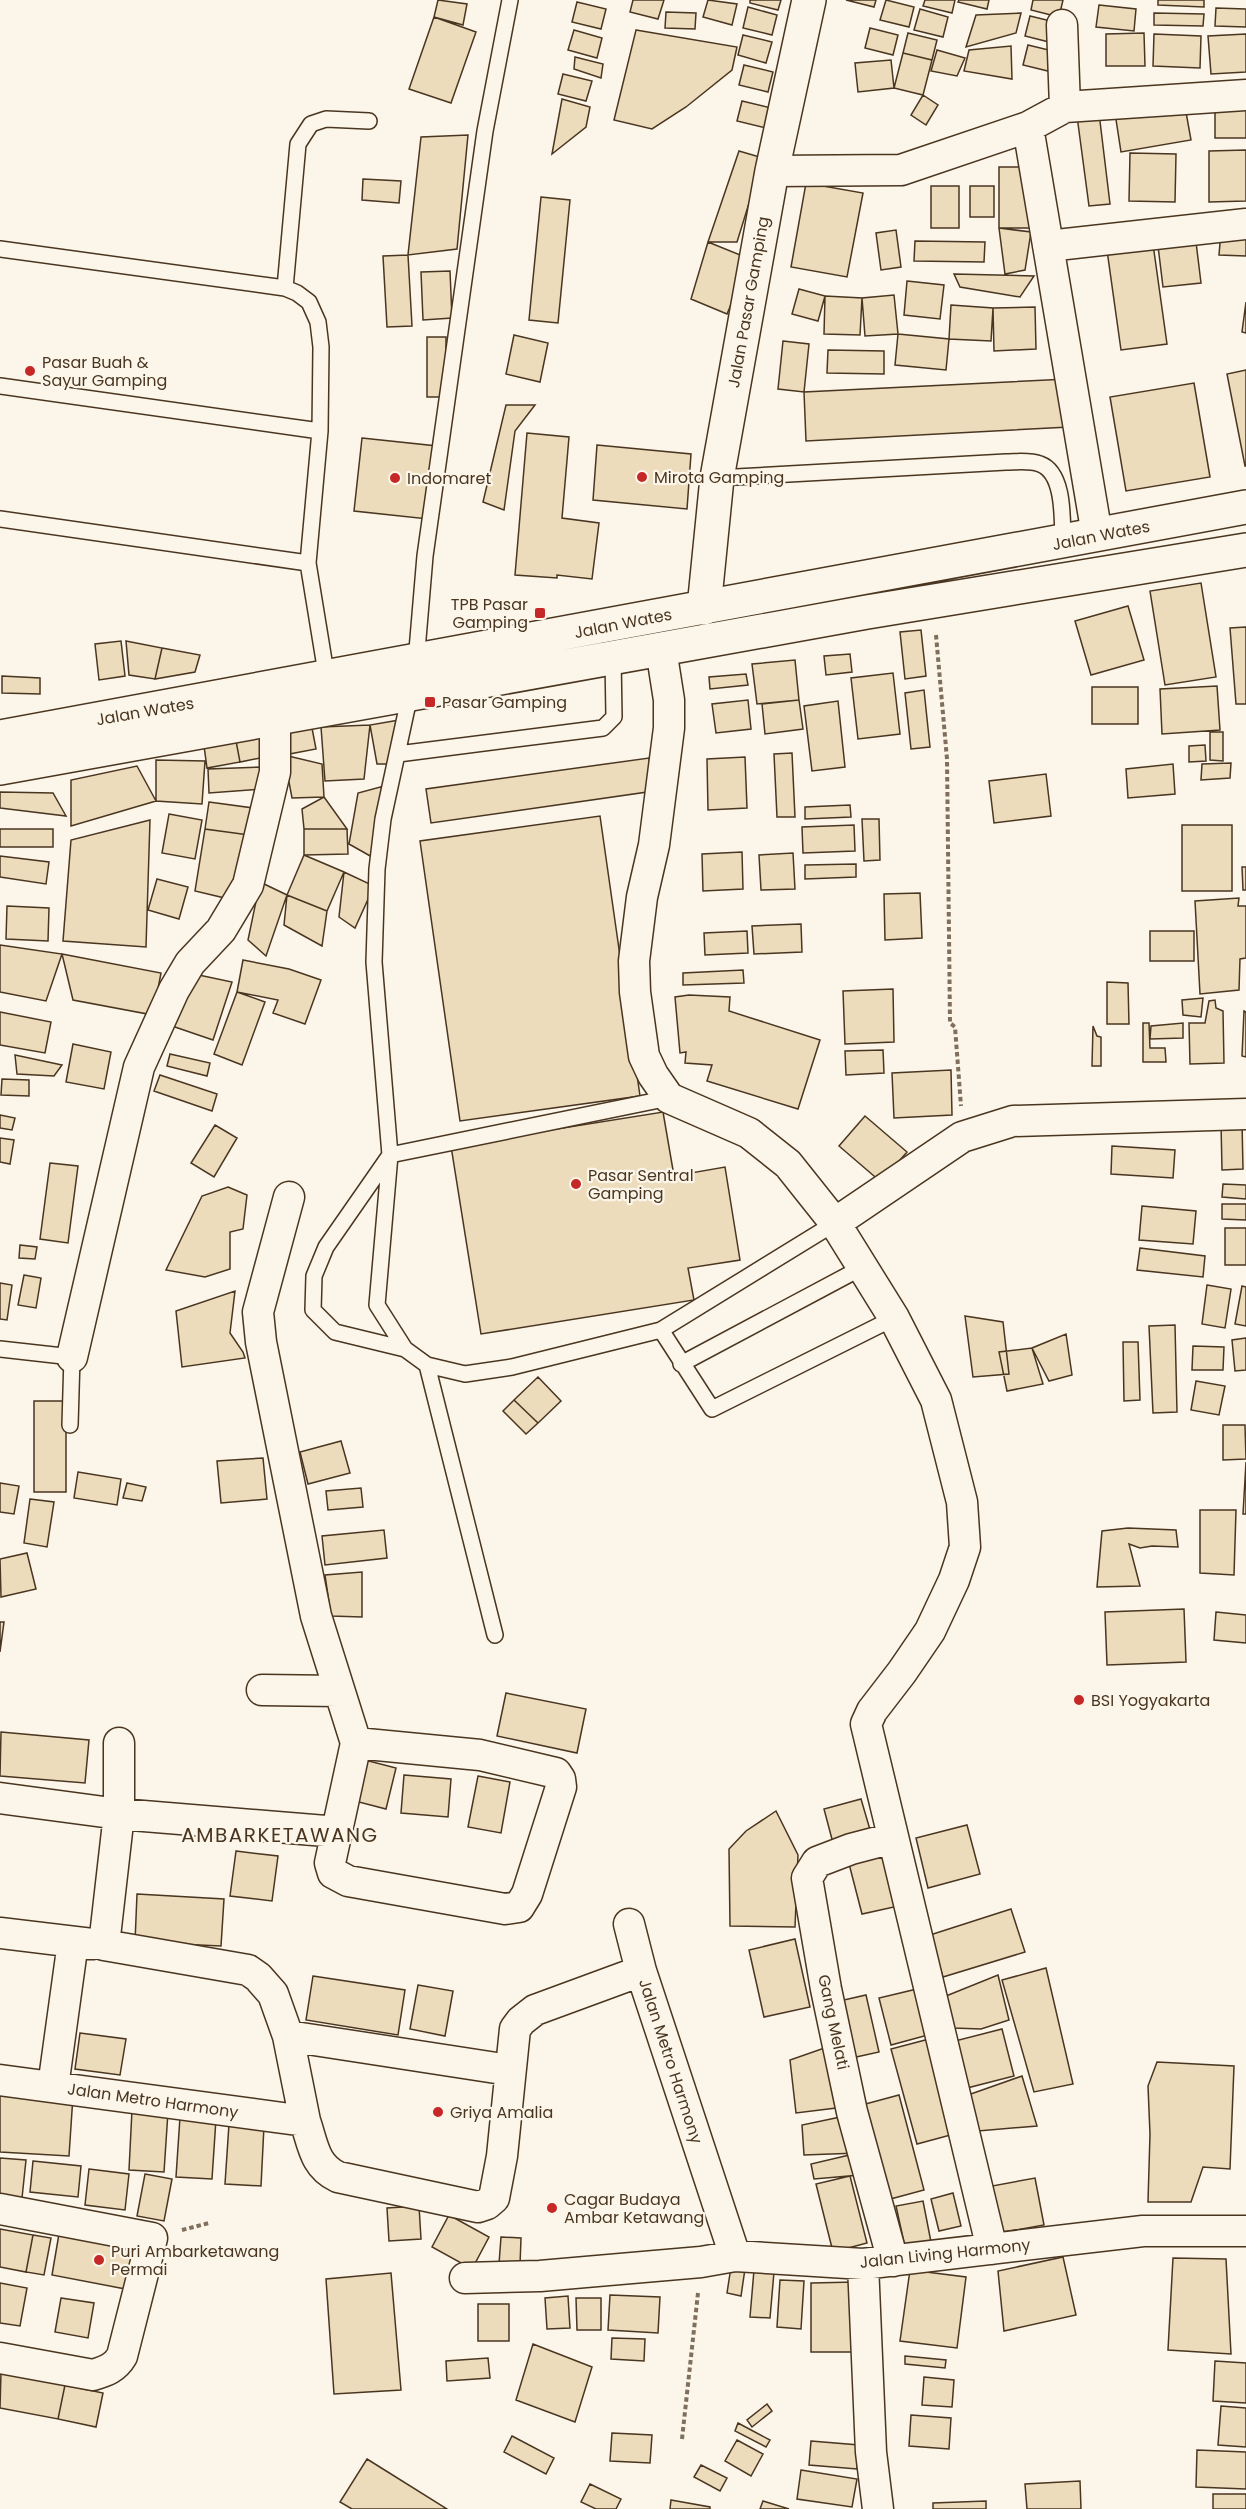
<svg xmlns="http://www.w3.org/2000/svg" width="1246" height="2509" font-family="Poppins,sans-serif">
	<style>
		.building { fill: #ecdcbc; stroke: #4a3520; stroke-width: 1.5 }
		.lines { fill: none; stroke-linecap: round; stroke-linejoin: round }
		.lane-casing { stroke: #4a3520; stroke-width: 18 }
		.street-casing { stroke: #4a3520; stroke-width: 33 }
		.secondary-casing { stroke: #4a3520; stroke-width: 36 }
		.highway-casing { stroke: #4a3520; stroke-width: 36 }
		.path { stroke: #7f6f5c; stroke-width: 4; stroke-dasharray: 4.5 3; stroke-linecap: butt }
		.lane { stroke: #fbf6e9; stroke-width: 15 }
		.street { stroke: #fbf6e9; stroke-width: 30 }
		.secondary { stroke: #fbf6e9; stroke-width: 33 }
		.highway { stroke: #fbf6e9; stroke-width: 33 }
		.poi-dot { fill: #c62828; stroke: #fbf6e9; stroke-width: 2 }
		.labels { text-anchor: middle; stroke-width: 4.5; stroke-linejoin: round; paint-order: stroke }
		.street-label { font-size: 16px; fill: #4a3520; stroke: #fbf6e9 }
		.poi-label { font-size: 16px; fill: #4a3520; stroke: #fbf6e9; text-anchor: start }
		.quarter-label { font-size: 20px; letter-spacing: 1.5px; fill: #4a3520; stroke: #fbf6e9 }
	</style>
	<rect width="100%" height="100%" fill="#fbf6e9"/>
	<!-- building -->
	<path class="building" d="M438,0L467,4L463,25L434,17Z
		M633,0H664L658,19L630,12Z
		M708,0L737,4L732,25L703,17Z
		M750,0H781L778,10L750,3Z
		M846,0H876L874,7Z
		M886,0L914,7L909,27L880,20Z
		M925,0H955L952,13L923,6Z
		M959,0H989L987,9L958,2Z
		M1033,0H1063L1059,17L1031,10Z
		M1158,0H1204V7L1158,5Z
		M577,2L606,9L601,29L572,22Z
		M1099,5L1136,9L1134,31L1096,27Z
		M748,7L777,15L772,35L743,28Z
		M1216,8L1246,9V27L1215,26Z
		M920,9L948,17L943,37L914,30Z
		M666,12L696,13L695,29L665,28Z
		M1021,13L1016,33L966,47L976,15Z
		M1154,13L1204,14L1203,26L1154,25Z
		M1030,16L1059,23L1053,43L1025,36Z
		M434,17L476,32L451,103L409,89Z
		M870,28L898,35L893,55L865,48Z
		M574,30L602,38L597,58L568,50Z
		M636,30L737,47L732,70L686,107L652,129L614,120Z
		M908,33L937,40L932,60L903,53Z
		M1144,33L1145,66H1106V34Z
		M1154,34L1201,36L1200,68L1153,66Z
		M1246,34V72L1211,74L1208,36Z
		M743,35L772,42L766,63L738,55Z
		M1028,45L1057,52L1052,72L1023,65Z
		M1011,46L1012,79L964,71L969,50Z
		M937,50L965,58L957,76L931,71Z
		M903,53L932,60L923,95L894,88Z
		M575,57L603,64L601,78L574,69Z
		M891,60L894,88L858,92L855,63Z
		M744,65L773,72L768,92L739,85Z
		M563,74L592,81L586,101L558,94Z
		M923,95L938,105L926,125L911,115Z
		M1215,98H1246V138H1215Z
		M562,99L590,107L586,127L552,154Z
		M742,101L771,108L766,128L737,121Z
		M1184,101L1191,140L1121,152L1115,113Z
		M1099,113L1110,204L1089,206L1077,116Z
		M468,135L457,249L408,255L421,137Z
		M1246,150V201L1209,202V151Z
		M739,151L763,158L737,242H708Z
		M1130,153L1176,154L1175,202L1129,201Z
		M999,167H1031V228H999Z
		M363,179L401,181L399,203L362,200Z
		M806,183L863,193L847,277L791,267Z
		M931,186H959V228H931Z
		M970,186H994V217H970Z
		M541,197L570,200L558,323L529,320Z
		M999,228L1031,232L1025,270L1005,274Z
		M896,230L901,267L881,270L876,233Z
		M1221,231L1246,232V256L1219,255Z
		M1152,237L1167,344L1121,350L1106,243Z
		M915,241L985,242L984,262L914,261Z
		M708,242L750,259L727,314L691,299Z
		M1196,242L1201,283L1163,287L1158,246Z
		M408,255L412,326L387,327L383,256Z
		M450,271L452,318L423,320L421,272Z
		M954,274L1034,276L1020,297L960,287Z
		M907,281L944,285L940,319L904,315Z
		M799,289L825,296L818,321L792,314Z
		M894,295L898,334L865,336L862,298Z
		M825,296L862,298L860,335L824,334Z
		M1246,302V333L1242,332Z
		M951,305L993,308L991,341L949,339Z
		M1035,307L1036,349L994,351L993,308Z
		M898,334L949,339L946,370L895,365Z
		M514,335L548,343L540,382L506,374Z
		M427,337H446V397H427Z
		M783,341L809,344L804,392L778,389Z
		M828,350L884,351V374L827,373Z
		M1246,370V466H1245L1227,374Z
		M1067,379L1069,427L806,441L804,392Z
		M1194,383L1210,477L1126,491L1110,397Z
		M506,405H535L515,431L504,510L483,502Z
		M527,433L569,437L562,518L599,523L592,579L557,575V578L515,575Z
		M362,438L437,446L428,519L354,511Z
		M597,445L691,454L687,509L593,500Z
		M1201,583L1216,677L1165,685L1150,591Z
		M1128,606L1144,660L1091,675L1075,621Z
		M1246,627V704H1236L1230,628Z
		M921,630L926,676L905,679L900,632Z
		M121,641L125,676L99,680L95,644Z
		M126,641L162,648L155,679L129,675Z
		M162,648L200,655L195,672L155,679Z
		M850,654L852,672L826,675L824,656Z
		M795,660L799,700L757,704L752,664Z
		M893,673L900,734L858,739L851,678Z
		M746,674L748,685L710,689L709,677Z
		M2,676L40,678V694L2,693Z
		M1217,686L1220,730L1162,734L1160,689Z
		M1092,687H1138V724H1092Z
		M924,690L930,747L911,749L905,693Z
		M748,700L751,729L716,733L712,704Z
		M799,700L803,729L765,734L762,704Z
		M838,701L845,767L812,771L804,706Z
		M405,719L392,764H377L370,725Z
		M370,725L364,779L325,781L321,727Z
		M312,728L316,749L284,755L282,734Z
		M1210,732H1223V761L1210,760Z
		M268,735L270,756L240,762L236,741Z
		M236,741L240,762L207,768L204,746Z
		M1205,745L1206,761L1189,762V746Z
		M792,753L795,817H777L774,754Z
		M284,755L322,764L324,797L292,798Z
		M745,757L747,808L708,810L707,759Z
		M649,758L654,791L431,823L426,789Z
		M156,760L205,761L202,804L156,801Z
		M1231,763L1230,778L1201,780L1202,764Z
		M1173,764L1175,794L1128,798L1126,769Z
		M137,766L156,801L71,826V780Z
		M261,767L262,789L209,793L208,769Z
		M1046,774L1051,816L994,823L989,781Z
		M384,786L372,857L349,844L358,793Z
		M0,792L53,793L66,816L0,808Z
		M324,797L347,829H304L302,809Z
		M209,802L253,808L249,835L205,829Z
		M850,805L851,817L805,819V807Z
		M169,814L202,820L195,859L162,853Z
		M600,816L640,1096L460,1121L420,841Z
		M862,819H879L880,860L864,861Z
		M150,820L146,947L63,941L71,840Z
		M854,825L855,851L803,853L802,827Z
		M1182,825H1232V891H1182Z
		M0,829H53V847H0Z
		M205,829L249,835L229,899L195,891Z
		M304,829H347L348,854L304,855Z
		M742,852L743,889L703,891L702,854Z
		M793,853L795,889L761,890L759,855Z
		M304,855L344,872L327,911L287,895Z
		M0,856L49,862L46,884L0,877Z
		M856,864V877L805,879V865Z
		M1242,867H1246V890H1243Z
		M344,872L374,886L355,928L339,917Z
		M157,879L188,887L179,919L148,910Z
		M260,882L287,895L266,956L248,940Z
		M920,893L922,938L885,940L884,894Z
		M287,895L327,911L322,946L284,925Z
		M1239,898L1238,906H1246V958L1240,959L1239,990L1200,994L1195,901Z
		M7,906L49,908L48,941L6,939Z
		M801,924L802,952L754,954L752,926Z
		M747,931L748,953L705,955L704,933Z
		M1150,931H1194V961H1150Z
		M0,945L62,954L46,1001L0,992Z
		M62,954L161,973L153,1015L73,1000Z
		M243,960L289,969L321,980L305,1024L273,1013L278,1000L237,992Z
		M743,970L744,983L683,985V973Z
		M194,974L232,982L213,1040L172,1026Z
		M1107,982L1128,983L1129,1024H1107Z
		M893,989L894,1042L845,1044L843,991Z
		M237,992L265,1002L242,1065L214,1054Z
		M689,995L730,997L729,1011L820,1040L798,1109L707,1081L712,1065L685,1063L686,1052L680,1053L675,997Z
		M1203,998L1201,1017L1183,1015L1182,1000Z
		M1215,1000L1216,1008L1223,1011L1224,1063L1190,1064L1189,1023H1205L1209,1001Z
		M1244,1011L1246,1012V1057L1242,1056Z
		M0,1012L51,1022L45,1053L0,1045Z
		M1143,1023H1149L1150,1048H1165L1166,1062H1143Z
		M1183,1023V1038L1150,1039L1151,1026Z
		M1093,1026L1097,1036L1101,1037V1066H1092Z
		M73,1044L111,1052L104,1089L66,1082Z
		M883,1050L884,1073L846,1075L845,1051Z
		M170,1054L210,1063L207,1076L167,1066Z
		M15,1055L62,1065L54,1076L17,1074Z
		M951,1070L952,1115L894,1118L892,1073Z
		M160,1075L217,1094L212,1111L154,1091Z
		M2,1079L29,1080V1096L1,1095Z
		M663,1112L674,1176L725,1167L740,1260L688,1268L694,1300L481,1334L451,1146Z
		M0,1115L15,1118L12,1130L0,1128Z
		M865,1116L907,1152L881,1182L839,1146Z
		M1242,1122L1243,1169L1222,1170L1221,1123Z
		M215,1125L237,1138L214,1177L191,1163Z
		M0,1138L14,1140L10,1164L0,1162Z
		M1112,1146L1175,1150L1173,1178L1111,1174Z
		M50,1163L78,1166L68,1243L40,1239Z
		M1223,1184L1246,1185V1199L1222,1197Z
		M228,1187L247,1195L243,1229L230,1232V1269L205,1277L166,1270L202,1196Z
		M1222,1204H1246V1220L1222,1219Z
		M1142,1206L1196,1211L1193,1244L1139,1240Z
		M1225,1228H1246V1265H1225Z
		M20,1245L37,1247L35,1259L19,1258Z
		M1140,1248L1205,1256L1203,1277L1137,1270Z
		M24,1275L41,1278L36,1308L18,1305Z
		M0,1283L12,1285L7,1320L0,1319Z
		M1207,1285L1231,1289L1225,1328L1202,1324Z
		M1242,1286L1246,1287V1326L1235,1324Z
		M235,1291L230,1333L243,1352L245,1358L182,1367L176,1311Z
		M965,1316L1003,1322L1009,1374L973,1377Z
		M1175,1325L1177,1412L1153,1413L1149,1326Z
		M1066,1334L1072,1375L1049,1381L1032,1348Z
		M1246,1338V1370L1235,1371L1232,1340Z
		M1123,1342H1138L1140,1400L1124,1401Z
		M1193,1346L1224,1347L1223,1370H1192Z
		M1032,1348L1043,1384L1007,1391L999,1352Z
		M538,1377L561,1401L538,1423L514,1400Z
		M1196,1381L1225,1386L1219,1415L1191,1410Z
		M514,1400L538,1423L526,1434L503,1411Z
		M34,1401H66V1492H34Z
		M1223,1425H1245L1246,1459L1223,1460Z
		M341,1441L350,1473L308,1484L300,1452Z
		M263,1458L267,1499L221,1503L217,1461Z
		M1246,1462V1514H1243Z
		M78,1472L121,1479L117,1505L74,1498Z
		M0,1483L19,1486L14,1514L0,1512Z
		M127,1483L146,1487L142,1501L123,1498Z
		M361,1488L363,1507L328,1510L326,1491Z
		M30,1499L54,1502L47,1547L24,1543Z
		M1200,1510H1236L1234,1575L1200,1573Z
		M1128,1528L1176,1530L1178,1547L1152,1546L1140,1548L1129,1544L1140,1586L1097,1587L1102,1531Z
		M384,1530L387,1558L325,1565L322,1536Z
		M27,1553L36,1589L1,1597L0,1559Z
		M362,1572V1617L331,1616L325,1575Z
		M1184,1609L1186,1662L1107,1665L1105,1612Z
		M1216,1612L1246,1615V1643L1214,1640Z
		M0,1622H4L0,1652Z
		M506,1693L586,1709L577,1753L497,1736Z
		M1,1732L89,1740L85,1783L0,1776Z
		M365,1760L396,1768L386,1809L355,1801Z
		M404,1775L451,1779L448,1817L401,1813Z
		M478,1776L510,1782L501,1833L468,1827Z
		M861,1799L871,1833L833,1843L824,1809Z
		M776,1811L798,1855L795,1927L730,1926L729,1849L746,1831Z
		M967,1825L980,1874L928,1888L916,1838Z
		M889,1846L903,1905L862,1914L847,1856Z
		M236,1851L278,1856L272,1901L230,1896Z
		M137,1894L224,1899L221,1946L135,1942Z
		M1011,1909L1025,1952L943,1977L930,1935Z
		M795,1939L810,2007L764,2017L749,1950Z
		M1046,1968L1073,2084L1034,2092L1002,1980Z
		M998,1975L1009,2020L981,2029L953,2028L946,1996Z
		M313,1976L405,1990L398,2035L306,2020Z
		M418,1985L453,1991L445,2036L410,2029Z
		M917,1989L928,2035L891,2045L879,1998Z
		M866,1995L879,2052L847,2059L835,2002Z
		M1002,2029L1014,2076L967,2088L955,2041Z
		M80,2033L126,2039L120,2075L75,2069Z
		M933,2038L958,2133L917,2144L891,2049Z
		M833,2045L844,2107L796,2113L790,2060Z
		M1157,2062L1234,2066L1230,2169L1203,2167L1191,2202H1148L1150,2134L1148,2086Z
		M1022,2076L1037,2126L978,2131L968,2095Z
		M0,2092L73,2096L69,2156L0,2152Z
		M899,2095L924,2190L883,2201L858,2106Z
		M132,2110L168,2112L164,2172L129,2170Z
		M850,2115L858,2153L804,2155L802,2125Z
		M180,2117L216,2119L212,2179L176,2177Z
		M229,2124L264,2126L261,2186L225,2184Z
		M858,2153L860,2175L814,2179L811,2164Z
		M0,2158L26,2160L22,2198L0,2196Z
		M33,2161L81,2166L78,2197L30,2192Z
		M89,2169L129,2174L125,2210L85,2205Z
		M145,2174L172,2179L164,2221L137,2216Z
		M850,2176L867,2243L833,2252L816,2184Z
		M1035,2178L1044,2225L999,2233L992,2186Z
		M953,2193L961,2226L939,2231L931,2199Z
		M923,2201L931,2242L905,2247L896,2206Z
		M419,2206L421,2239L389,2241L387,2208Z
		M449,2215L489,2237L472,2269L432,2247Z
		M60,2228L145,2244L136,2291L52,2275Z
		M0,2229L33,2235L26,2272L0,2267Z
		M33,2235L51,2238L44,2275L26,2272Z
		M501,2237L521,2238L520,2265L499,2264Z
		M1063,2257L1076,2315L1004,2331L998,2271Z
		M1173,2258L1226,2259L1231,2354L1168,2350Z
		M731,2267L745,2269L741,2296L727,2293Z
		M754,2270L774,2272L770,2318L750,2317Z
		M910,2270L966,2277L957,2348L900,2341Z
		M391,2273L401,2390L334,2394L326,2279Z
		M780,2280L804,2281L801,2329L777,2327Z
		M856,2282L854,2352H811V2283Z
		M0,2283L27,2288L20,2326L0,2323Z
		M610,2295L660,2297L658,2333L608,2330Z
		M568,2296L570,2328L547,2329L545,2298Z
		M61,2298L94,2303L88,2338L55,2332Z
		M576,2298H601V2330H577Z
		M478,2304H509V2341H478Z
		M612,2338L645,2339L644,2361L611,2359Z
		M533,2344L592,2367L575,2422L516,2400Z
		M905,2356L946,2360L945,2368L905,2364Z
		M488,2358L490,2378L447,2381L446,2361Z
		M1215,2361L1246,2363V2403L1213,2401Z
		M1,2372L65,2385L58,2419L0,2408Z
		M924,2377L954,2380L952,2407L922,2405Z
		M65,2385L103,2393L96,2427L58,2419Z
		M767,2404L772,2411L752,2427L747,2420Z
		M1221,2406L1246,2408V2447L1218,2445Z
		M911,2415L951,2418L949,2449L909,2446Z
		M738,2423L770,2440L766,2447L735,2431Z
		M612,2433L652,2435L650,2463L610,2461Z
		M512,2436L554,2458L546,2474L504,2452Z
		M737,2440L763,2454L751,2476L725,2461Z
		M811,2441L859,2445L857,2469L809,2465Z
		M1197,2450L1246,2452V2489L1196,2487Z
		M367,2459L447,2509H352L340,2502Z
		M701,2465L727,2478L720,2491L694,2477Z
		M801,2470L857,2479L852,2507L797,2499Z
		M1080,2481L1081,2509H1027L1025,2484Z
		M590,2484L621,2499L616,2509H596L581,2502Z
		M1213,2494H1246V2509H1213Z
		M671,2500L710,2507V2509H670Z
		M763,2501L789,2509H760Z
		M986,2501V2509H933V2503Z"/>
	<g class="lines">
		<!-- lane casing -->
		<g class="lane-casing">
			<path id="lane" d="M0,249L285,288L297,293L309,302L318,322L321,347L320,431L308,563L327,679
				M285,288L298,144L311,124L326,119L369,121
				M0,386L320,431
				M717,478L1006,462C1016,462 1030,460 1040,464C1065,473 1062,520 1063,542
				M0,519L308,563
				M416,662L425,556L485,131L510,0
				M410,694L383,819L377,869L374,962L390,1155L377,1305L405,1349L427,1365L465,1374L512,1367L661,1330L835,1223
				M398,754L603,728L614,717L613,657
				M661,1330L712,1409L894,1318
				M0,1349L72,1357L70,1425
				M405,1349L335,1332L313,1310L314,1276L326,1247L390,1155L669,1098
				M681,1364L863,1267
				M427,1365L495,1635"/>
		</g>
		<!-- street casing -->
		<g class="street-casing">
			<path id="street" d="M1062,25L1065,107
				M1028,127L1097,535
				M772,171L901,170L1028,127L1065,107L1246,95
				M1048,246L1246,224
				M661,649L669,700V728L654,845L642,897L634,961L635,992L644,1056L653,1075L669,1098L749,1133L788,1164L835,1223L894,1318L936,1400L962,1502L965,1547L954,1580L930,1631L902,1672L872,1711L866,1724L992,2249
				M289,1197L258,1312L261,1342L316,1616L356,1743L330,1863L333,1873L348,1881L505,1909L519,1907L527,1894L561,1787L560,1779L556,1773L480,1755L356,1743
				M835,1223L962,1137L1013,1121L1246,1114
				M72,1357L139,1067L174,990L190,963L221,930L248,885L275,772V718
				M262,1690L338,1691
				M0,1798L119,1814L338,1832
				M629,1924L641,1971
				M0,1933L92,1944
				M288,2036L509,2070
				M0,2080L305,2121L288,2036L273,1994L258,1977L248,1970L104,1945L119,1814V1743
				M53,2087L73,1942
				M305,2121C313,2144 314,2166 338,2177L478,2207L487,2204L494,2198L502,2156L515,2029L521,2021L535,2010L641,1971L735,2256
				M0,2209L152,2238L122,2356C115,2368 106,2371 93,2375L0,2358
				M893,2261L852,2112L826,1989L807,1878L817,1862L851,1849L893,1838
				M863,2264L871,2452L878,2509
				M465,2278L540,2276L701,2262L735,2256L863,2264L1143,2231H1246"/>
		</g>
		<!-- secondary casing -->
		<g class="secondary-casing">
			<path id="secondary" d="M704,608L717,478L772,171L809,0"/>
		</g>
		<!-- highway casing -->
		<g class="highway-casing">
			<path id="highway" d="M0,737L1246,507
				M0,768L867,612L1246,550"/>
		</g>
		<!-- path -->
		<path class="path" d="M936,635L947,759L950,1023L955,1027L961,1106
			M182,2230L209,2223
			M682,2439L698,2293"/>
		<!-- lane -->
		<use href="#lane" class="lane"/>
		<!-- street -->
		<use href="#street" class="street"/>
		<!-- secondary -->
		<use href="#secondary" class="secondary"/>
		<!-- highway -->
		<use href="#highway" class="highway"/>
	</g>
	<!-- markers -->
	<g class="poi-dot">
		<circle cx="30" cy="371" r="6"/>
		<circle cx="642" cy="477" r="6"/>
		<circle cx="395" cy="478" r="6"/>
		<rect x="534" y="607" width="12" height="12" rx="3"/>
		<rect x="424" y="696" width="12" height="12" rx="3"/>
		<circle cx="576" cy="1184" r="6"/>
		<circle cx="1079" cy="1700" r="6"/>
		<circle cx="438" cy="2112" r="6"/>
		<circle cx="552" cy="2208" r="6"/>
		<circle cx="99" cy="2260" r="6"/>
	</g>
	<g class="labels">
		<!-- street labels -->
		<g class="street-label">
			<text transform="translate(748 302) rotate(-80)" y="6">Jalan Pasar Gamping</text>
			<text transform="translate(1101 535) rotate(-11)" y="6">Jalan Wates</text>
			<text transform="translate(623 623) rotate(-11)" y="6">Jalan Wates</text>
			<text transform="translate(145 711) rotate(-10)" y="6">Jalan Wates</text>
			<text transform="translate(834 2022) rotate(78)" y="6">Gang Melati</text>
			<text transform="translate(671 2061) rotate(72)" y="6">Jalan Metro Harmony</text>
			<text transform="translate(153 2100) rotate(8)" y="6">Jalan Metro Harmony</text>
			<text transform="translate(945 2253) rotate(-6)" y="6">Jalan Living Harmony</text>
		</g>
		<!-- poi labels -->
		<g class="poi-label">
			<text x="42" y="368">Pasar Buah &amp;<tspan x="42" dy="18">Sayur Gamping</tspan></text>
			<text x="654" y="483">Mirota Gamping</text>
			<text x="407" y="484">Indomaret</text>
			<text x="528" y="610" text-anchor="end">TPB Pasar<tspan x="528" dy="18">Gamping</tspan></text>
			<text x="442" y="708">Pasar Gamping</text>
			<text x="588" y="1181">Pasar Sentral<tspan x="588" dy="18">Gamping</tspan></text>
			<text x="1091" y="1706">BSI Yogyakarta</text>
			<text x="450" y="2118">Griya Amalia</text>
			<text x="564" y="2205">Cagar Budaya<tspan x="564" dy="18">Ambar Ketawang</tspan></text>
			<text x="111" y="2257">Puri Ambarketawang<tspan x="111" dy="18">Permai</tspan></text>
		</g>
		<!-- quarter labels -->
		<g class="quarter-label">
			<text x="280" y="1842">AMBARKETAWANG</text>
		</g>
	</g>
</svg>
